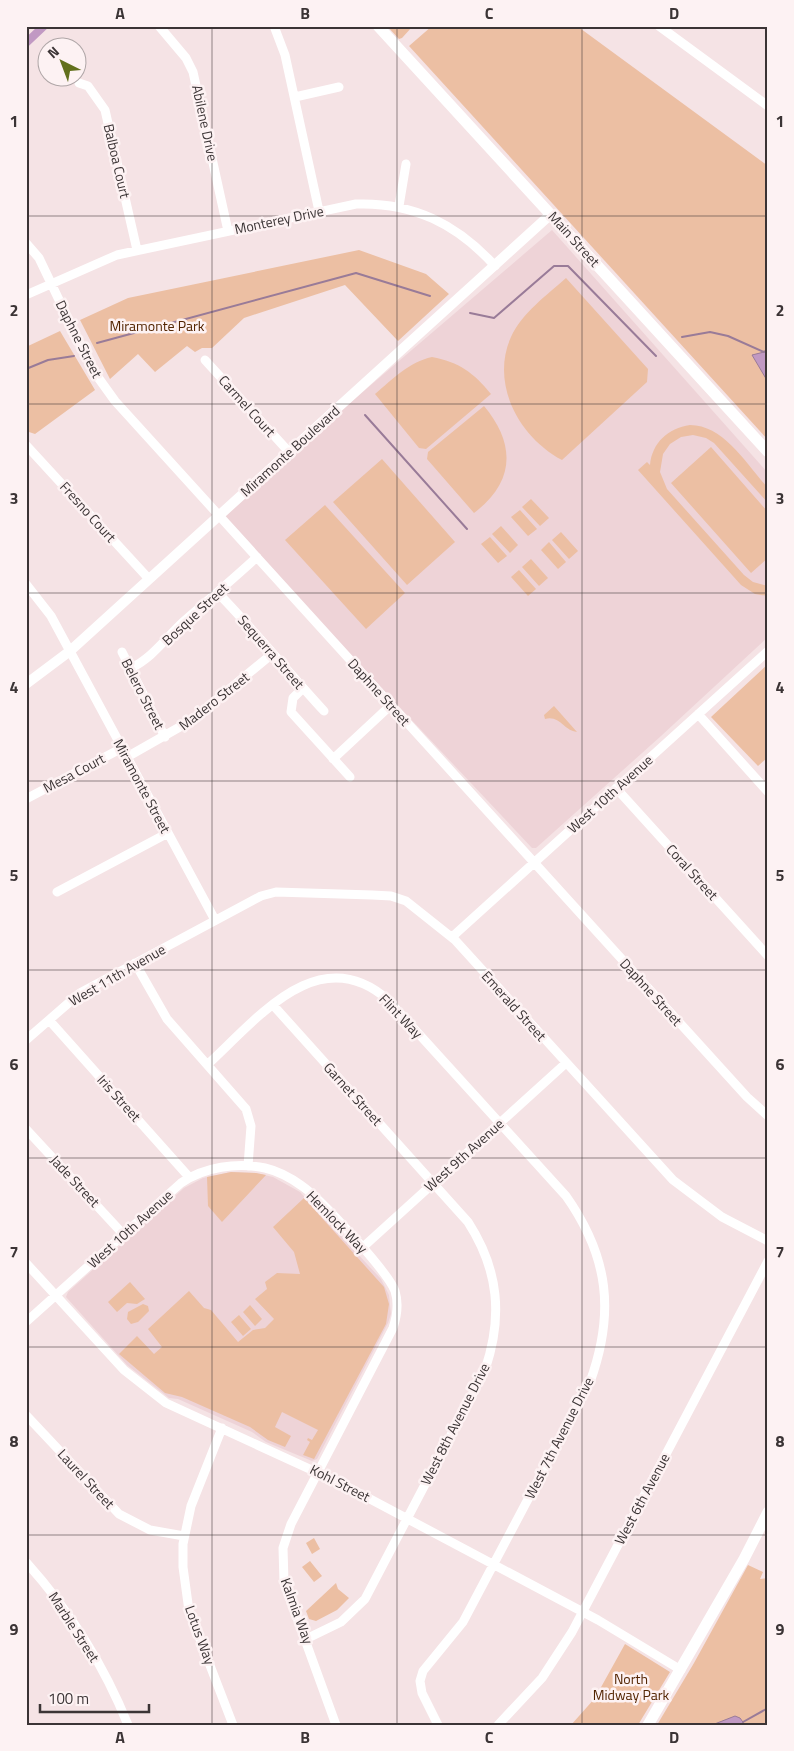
<svg xmlns="http://www.w3.org/2000/svg" width="794" height="1751" font-family="'Titillium Web',sans-serif">
	<style>
		.built { fill: #eed3d7 }
		.green { fill: #ecbfa3 }
		.water { fill: #c199c3; stroke: #997b98 }
		.lines { fill: none; stroke-linecap: round; stroke-linejoin: round }
		.stream { stroke: #997b98; stroke-width: 2 }
		.canal { stroke: #c199c3; stroke-width: 8 }
		.minor { stroke: #fff; stroke-width: 9 }
		.tertiary { stroke: #fff; stroke-width: 10 }
		.secondary { stroke: #fff; stroke-width: 11 }
		.grid { fill: none; stroke: #3b3435; stroke-width: 1; stroke-opacity: 0.55 }
		.labels { text-anchor: middle; stroke-width: 5; stroke-linejoin: round; paint-order: stroke }
		.street-label { font-size: 14px; fill: #3b3435; stroke: #fdf2f3 }
		.park-label { font-size: 14px; fill: #522400; stroke: #fdf2f3 }
		.neatline { fill: none; stroke: #3b3435; stroke-width: 2 }
		.grid-label { font-size: 16px; text-anchor: middle; font-weight: bold; fill: #3b3435 }
	</style>
	<rect width="100%" height="100%" fill="#f5e3e5"/>
	<!-- built -->
	<path class="built" d="M552,230L768,473V637L661,736L536,848H532L219,515Z
		M231,1172L256,1173L273,1177L300,1192L381,1279L389,1295L391,1314L388,1323L317,1459L312,1461L266,1442L252,1432L178,1399L169,1398L127,1365L66,1297L68,1292L184,1188L203,1178Z"/>
	<!-- green -->
	<path class="green" d="M387,26H412V27L402,38L399,39Z
		M432,26H577L768,166V440L409,46Z
		M359,250L426,274L449,294L398,341L345,285L244,318L212,348H202L195,352L187,346L155,372L138,354L110,379L80,320L128,298Z
		M566,278L648,369L647,382L562,460C519,437 490,384 511,337C522,313 547,295 566,278Z
		M60,331L95,390L35,434L26,431V347Z
		M432,357C459,362 474,373 491,394L426,449L419,448L375,394C393,379 409,362 432,357Z
		M484,406C516,444 515,482 474,513L427,459L428,452Z
		M690,425C724,425 747,465 768,488V503L714,443L706,438L693,435L681,437L670,444L663,454L660,472L667,489L744,575L753,582L768,586V596L755,594L741,585L638,470L647,462L650,465C652,443 668,428 690,425Z
		M711,447L768,512V558L751,573L671,483Z
		M382,459L455,542L407,585L333,502Z
		M531,499L549,518L540,526L522,507Z
		M325,505L405,593L366,629L285,540Z
		M520,510L537,529L528,536L511,517Z
		M501,526L518,545L510,553L492,534Z
		M561,532L578,551L569,559L552,540Z
		M490,537L507,556L498,563L481,544Z
		M549,542L566,562L558,569L541,550Z
		M531,559L548,578L539,586L522,567Z
		M519,570L536,589L528,596L511,577Z
		M768,664V757L758,766L711,717Z
		M554,706L577,732C564,731 560,715 545,719L544,715Z
		M231,1172L256,1173L266,1175L222,1222L208,1206L207,1177Z
		M304,1198L384,1287L389,1304L386,1324L314,1459L303,1455L310,1442L307,1440L308,1438L312,1440L318,1430L282,1412L275,1427L291,1436L285,1447L268,1440L250,1427L182,1397L165,1393L119,1354L137,1336L154,1354L162,1347L148,1329L189,1291L204,1308L211,1310L238,1342L253,1330L265,1328L274,1319L255,1299L267,1289L265,1282L277,1273L300,1274L294,1252L273,1227Z
		M130,1282L145,1299L137,1304L127,1303L117,1312L108,1302Z
		M143,1304L148,1306L149,1311L138,1322L131,1324L127,1319L128,1312Z
		M250,1305L262,1319L255,1326L243,1312Z
		M239,1315L251,1329L243,1336L231,1322Z
		M314,1538L320,1549L312,1554L306,1543Z
		M310,1561L322,1576L314,1582L302,1567Z
		M748,1565L763,1572L760,1579L768,1578V1725H657L694,1663Z
		M336,1583L338,1589L349,1598L337,1610L316,1621L309,1619L306,1611Z
		M625,1644L670,1672L638,1725H571L595,1698Z"/>
	<!-- water -->
	<path class="water" d="M768,346V382L752,355L764,352Z
		M735,1716L740,1718L745,1725H712Z"/>
	<g class="lines">
		<!-- stream -->
		<path class="stream" d="M470,313L494,318L554,266H568L656,356
			M682,337L710,332L728,336L764,352
			M97,343L356,273L430,296
			M26,369L48,360L74,356
			M365,415L467,529
			M743,1722L768,1708"/>
		<!-- canal -->
		<path class="canal" d="M26,43L44,26"/>
		<!-- minor -->
		<path class="minor" d="M159,26L186,58L193,72L228,231
			M274,26L285,55L319,211
			M659,26L768,106
			M79,83L88,86L105,110L137,250
			M295,97L339,87
			M399,206L406,164
			M26,243L39,258L92,369L115,401L747,1097L768,1116
			M26,295L117,255L356,204C413,202 457,224 495,266
			M205,360L289,452
			M26,445L149,579
			M26,584L51,616L215,920
			M218,593C255,631 288,672 324,711
			M122,652L165,737
			M131,668C152,658 165,639 182,623C207,601 232,580 257,557
			M303,688L293,698L291,712L350,777
			M698,714L768,792
			M127,757L192,720L272,654
			M333,759L391,705
			M616,788L768,956
			M26,799L122,748
			M57,892L168,833
			M452,937L768,651
			M135,963L167,1019L246,1109L251,1126L248,1166
			M273,1005L468,1222C499,1270 503,1317 485,1370L365,1599L341,1622L306,1639
			M49,1020L189,1177
			M26,1040L80,993L261,896L276,892L372,895L391,896L406,901L455,940L673,1180L722,1217L768,1241
			M208,1064C257,1019 319,939 388,1000L566,1196C609,1257 615,1313 590,1382L463,1622L423,1671L420,1681L422,1693L438,1725
			M26,1129L123,1234
			M362,1248L566,1063
			M26,1263L124,1370L166,1403L340,1483L598,1620L681,1670
			M26,1322L181,1183C204,1167 237,1162 265,1168C278,1171 291,1178 302,1186C321,1199 388,1272 395,1291C399,1304 397,1316 393,1328L291,1524L283,1548L284,1582L336,1725
			M26,1415L119,1514L150,1530L184,1536
			M222,1428L191,1506L183,1544V1567L189,1611L233,1725
			M26,1562C69,1610 104,1665 128,1725
			M498,1725L542,1678L572,1632L768,1261"/>
		<!-- tertiary -->
		<path class="tertiary" d="M26,684L70,651L551,214"/>
		<!-- secondary -->
		<path class="secondary" d="M378,26L768,452
			M648,1725L744,1559L768,1512"/>
	</g>
	<!-- grid -->
	<path class="grid" d="M212,26V1725M397,26V1725M582,26V1725M26,216H768M26,404H768M26,593H768M26,781H768M26,970H768M26,1158H768M26,1347H768M26,1535H768"/>
	<g class="labels">
		<!-- street labels -->
		<g class="street-label">
			<text transform="translate(205 123) rotate(78)" y="5">Abilene Drive</text>
			<text transform="translate(117 161) rotate(77)" y="5">Balboa Court</text>
			<text transform="translate(279 220) rotate(-12)" y="5">Monterey Drive</text>
			<text transform="translate(574 239) rotate(48)" y="5">Main Street</text>
			<text transform="translate(79 339) rotate(63)" y="5">Daphne Street</text>
			<text transform="translate(247 406) rotate(48)" y="5">Carmel Court</text>
			<text transform="translate(290 451) rotate(-42)" y="5">Miramonte Boulevard</text>
			<text transform="translate(88 512) rotate(48)" y="5">Fresno Court</text>
			<text transform="translate(195 614) rotate(-43)" y="5">Bosque Street</text>
			<text transform="translate(271 652) rotate(49)" y="5">Sequerra Street</text>
			<text transform="translate(379 692) rotate(48)" y="5">Daphne Street</text>
			<text transform="translate(143 694) rotate(63)" y="5">Belero Street</text>
			<text transform="translate(214 701) rotate(-38)" y="5">Madero Street</text>
			<text transform="translate(74 773) rotate(-28)" y="5">Mesa Court</text>
			<text transform="translate(142 786) rotate(62)" y="5">Miramonte Street</text>
			<text transform="translate(610 794) rotate(-42)" y="5">West 10th Avenue</text>
			<text transform="translate(692 872) rotate(48)" y="5">Coral Street</text>
			<text transform="translate(117 975) rotate(-30)" y="5">West 11th Avenue</text>
			<text transform="translate(651 992) rotate(48)" y="5">Daphne Street</text>
			<text transform="translate(514 1006) rotate(48)" y="5">Emerald Street</text>
			<text transform="translate(401 1016) rotate(46)" y="5">Flint Way</text>
			<text transform="translate(353 1094) rotate(48)" y="5">Garnet Street</text>
			<text transform="translate(119 1098) rotate(48)" y="5">Iris Street</text>
			<text transform="translate(464 1155) rotate(-42)" y="5">West 9th Avenue</text>
			<text transform="translate(75 1181) rotate(47)" y="5">Jade Street</text>
			<text transform="translate(337 1222) rotate(46)" y="5">Hemlock Way</text>
			<text transform="translate(130 1229) rotate(-42)" y="5">West 10th Avenue</text>
			<text transform="translate(455 1424) rotate(-63)" y="5">West 8th Avenue Drive</text>
			<text transform="translate(559 1438) rotate(-63)" y="5">West 7th Avenue Drive</text>
			<text transform="translate(86 1479) rotate(47)" y="5">Laurel Street</text>
			<text transform="translate(340 1483) rotate(27)" y="5">Kohl Street</text>
			<text transform="translate(642 1499) rotate(-62)" y="5">West 6th Avenue</text>
			<text transform="translate(297 1611) rotate(70)" y="5">Kalmia Way</text>
			<text transform="translate(74 1627) rotate(57)" y="5">Marble Street</text>
			<text transform="translate(200 1635) rotate(70)" y="5">Lotus Way</text>
		</g>
		<!-- park labels -->
		<g class="park-label">
			<text x="157" y="331">Miramonte Park</text>
			<text x="631" y="1684">North<tspan x="631" dy="16">Midway Park</tspan></text>
		</g>
	</g>
	<!-- border -->
	<rect width="794" height="1751" fill="none" stroke="#fdf2f3" stroke-width="55"/>
	<!-- north arrow -->
	<g transform="translate(62 62) rotate(318)"><circle r="24" fill="#fdf2f3" stroke="#afa6a7"/>
	<path d="M0-4L9 19L0 12L-9 19Z" fill="#62701c"/>
	<text y="-8" font-size="14" font-weight="bold" text-anchor="middle" fill="#3b3435">N</text>
	</g>
	<!-- scale -->
	<path d="M40 1704v8h109v-8" fill="none" stroke="#3b3435" stroke-width="2.5"/>
	<text x="48" y="1704" font-size="15" fill="#3b3435" stroke="#fdf2f3" stroke-width="4" paint-order="stroke">100 m</text>
	<rect x="28" y="28" width="738" height="1696" class="neatline"/>
	<g class="grid-label">
		<text x="120" y="19">A</text>
		<text x="305" y="19">B</text>
		<text x="489" y="19">C</text>
		<text x="674" y="19">D</text>
		<text x="14" y="127">1</text>
		<text x="780" y="127">1</text>
		<text x="14" y="316">2</text>
		<text x="780" y="316">2</text>
		<text x="14" y="504">3</text>
		<text x="780" y="504">3</text>
		<text x="14" y="693">4</text>
		<text x="780" y="693">4</text>
		<text x="14" y="881">5</text>
		<text x="780" y="881">5</text>
		<text x="14" y="1070">6</text>
		<text x="780" y="1070">6</text>
		<text x="14" y="1258">7</text>
		<text x="780" y="1258">7</text>
		<text x="14" y="1447">8</text>
		<text x="780" y="1447">8</text>
		<text x="14" y="1635">9</text>
		<text x="780" y="1635">9</text>
		<text x="120" y="1743">A</text>
		<text x="305" y="1743">B</text>
		<text x="489" y="1743">C</text>
		<text x="674" y="1743">D</text>
	</g>
</svg>
